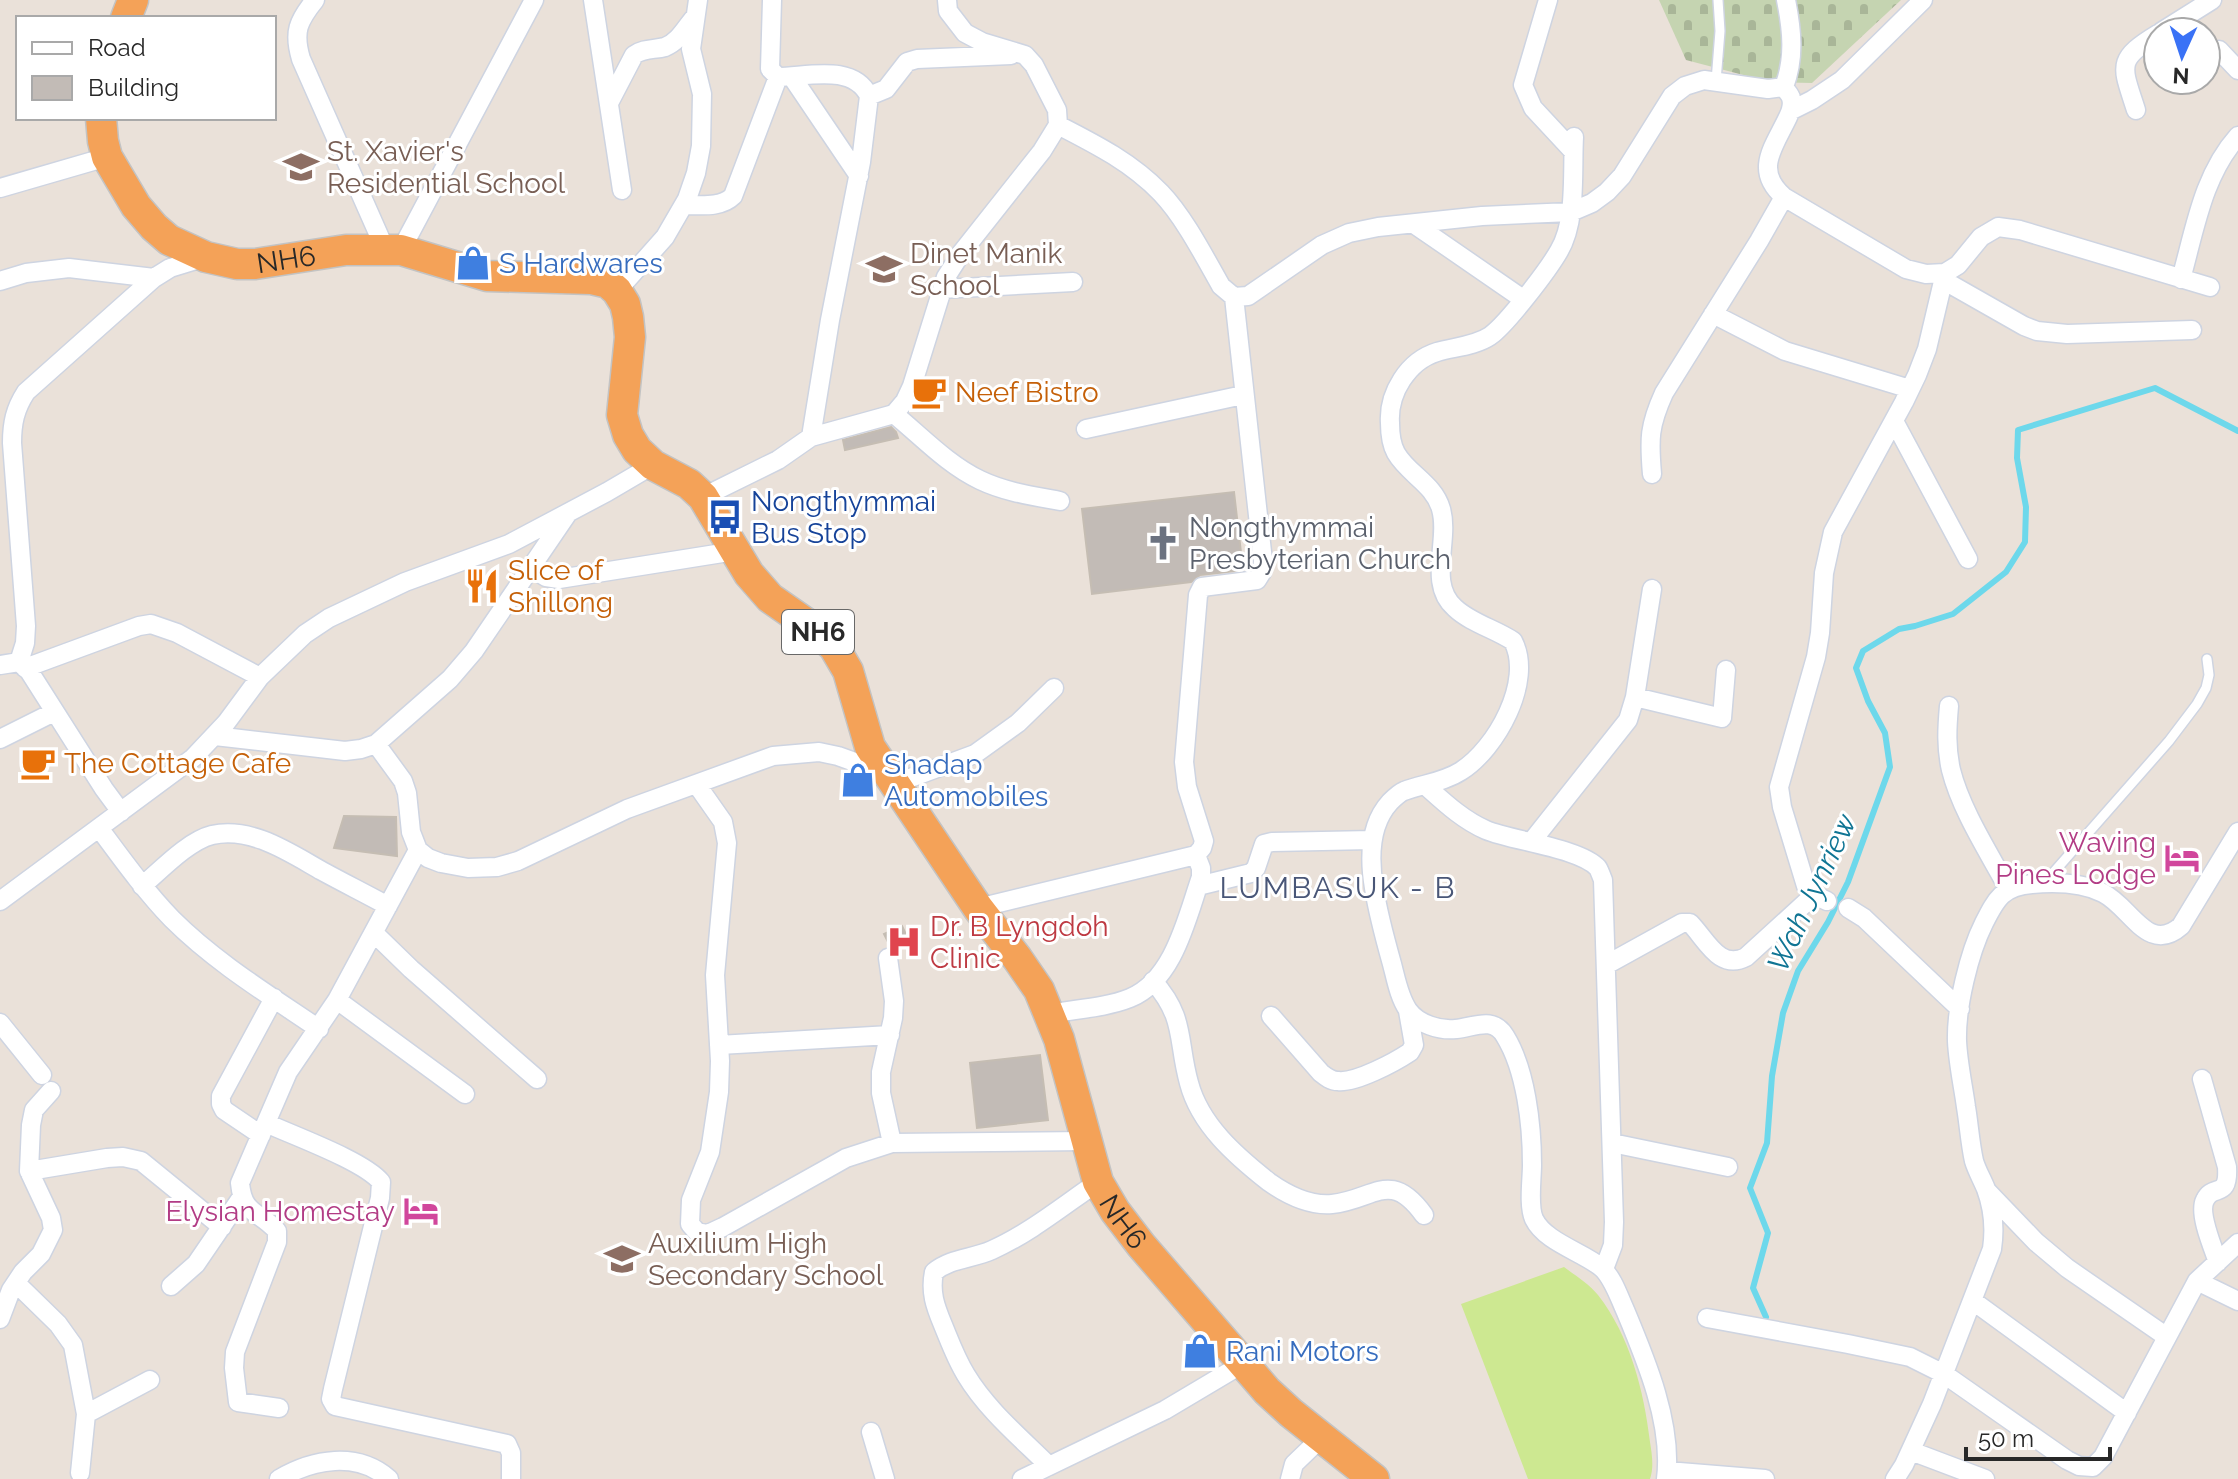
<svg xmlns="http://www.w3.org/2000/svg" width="2238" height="1479" font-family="Raleway,sans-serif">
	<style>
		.cemetery { fill: url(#cemetery-stones) }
		.pitch { fill: #cde891 }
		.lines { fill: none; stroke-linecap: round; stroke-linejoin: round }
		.stream { stroke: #6dd8eb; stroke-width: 6 }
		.building { fill: #c2bbb6; stroke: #c5bdb3; stroke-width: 2 }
		.service-casing { stroke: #ced4e1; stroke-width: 12 }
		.minor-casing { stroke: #ced4e1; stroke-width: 21 }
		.trunk-casing { stroke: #c3c3c3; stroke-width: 33 }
		.service { stroke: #fff; stroke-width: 9 }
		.minor { stroke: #fff; stroke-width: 18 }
		.trunk { stroke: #f4a258; stroke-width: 30 }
		.labels { text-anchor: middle; stroke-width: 6; stroke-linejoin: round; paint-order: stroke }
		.shield { fill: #fff; stroke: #686868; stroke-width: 2 }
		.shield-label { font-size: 26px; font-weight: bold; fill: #282828 }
		.education-label { font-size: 28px; fill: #785e54; stroke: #fff; text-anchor: start }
		.street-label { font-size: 28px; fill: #282828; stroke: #fff }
		.shop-label { font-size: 28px; fill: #366cbe; stroke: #fff; text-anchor: start }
		.food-label { font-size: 28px; fill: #c56008; stroke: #fff; text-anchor: start }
		.transit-label { font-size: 28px; fill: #164399; stroke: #fff; text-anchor: start }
		.worship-label { font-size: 28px; fill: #5b616d; stroke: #fff; text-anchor: start }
		.hotel-label { font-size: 28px; fill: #b23c85; stroke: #fff; text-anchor: end }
		.health-label { font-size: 28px; fill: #be3a42; stroke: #fff; text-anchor: start }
		.neighbourhood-label { font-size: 30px; letter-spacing: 2px; fill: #495677; stroke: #fff }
		.water-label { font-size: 30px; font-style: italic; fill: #107594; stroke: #fff }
	</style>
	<defs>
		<pattern id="cemetery-stones" width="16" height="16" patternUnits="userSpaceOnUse" patternTransform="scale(2)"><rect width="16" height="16" fill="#c5d4b1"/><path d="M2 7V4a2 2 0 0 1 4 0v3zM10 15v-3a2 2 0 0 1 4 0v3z" fill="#a9b698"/></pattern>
	</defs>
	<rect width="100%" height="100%" fill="#eae1d9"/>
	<!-- cemetery -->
	<path class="cemetery" d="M1659,0H1901L1812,83L1770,82L1686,60Z"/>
	<!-- pitch -->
	<path class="pitch" d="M1564,1267C1576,1276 1589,1284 1598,1295C1630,1336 1644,1391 1650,1442C1652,1455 1654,1467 1650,1479H1528L1461,1304Z"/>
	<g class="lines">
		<!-- stream -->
		<path class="stream" d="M1766,1317L1753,1288L1768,1233L1750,1188L1767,1143L1772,1076L1783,1013L1798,971L1828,922L1848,882L1890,767L1885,733L1868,701L1856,668L1863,651L1899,629L1915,626L1953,614L2006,572L2025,542L2026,507L2017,458L2018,430L2155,388L2238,431"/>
	</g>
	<!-- building -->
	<path class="building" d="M891,427L896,432L898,438L845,450L843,440Z
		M1234,492L1243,570L1200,575L1191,582L1092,594L1082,509Z
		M344,816L396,817L397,856L334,848Z
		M902,926L910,943L896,949L890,946L884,934Z
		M1040,1055L1048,1120L977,1128L970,1063Z"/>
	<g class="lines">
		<!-- service casing -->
		<g class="service-casing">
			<path id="service" d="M1716,81L1720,31L1718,0
				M2046,881L2169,741L2197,704L2206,688L2209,675L2207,659"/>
		</g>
		<!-- minor casing -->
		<g class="minor-casing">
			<path id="minor" d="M315,0C298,21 293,32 301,59L385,249
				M593,0L622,190
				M772,0L770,69L778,77C806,77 853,63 869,96L861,162L830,320L811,437
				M1548,0L1523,85L1533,108L1573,151
				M2161,32L2212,0
				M2219,50L2238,70
				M792,77L859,176
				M1784,87C1786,91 1790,94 1791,98C1793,104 1791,111 1788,117C1774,147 1753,170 1784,197L1906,269L1926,274L1945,273L1958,265L1981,237L1998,227L2020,230L2210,287
				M869,96L886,89L907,62L917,59L1011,55
				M609,103L634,55C644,48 654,50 665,47C678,42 685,29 693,19
				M1792,110L1812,100L1842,80L1923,0
				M2136,110C2122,66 2115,60 2158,34
				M1058,125C1095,144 1131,162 1161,193C1184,217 1204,256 1221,286L1234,297L1248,296L1322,245L1349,233L1378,227L1482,216L1571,212L1592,203L1607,192L1622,176L1672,96L1685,86L1704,80L1768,89L1784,87C1795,58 1792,30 1786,0
				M1574,137C1572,172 1577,221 1559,251C1548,270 1507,324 1490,336C1475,346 1454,347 1437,352C1408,361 1388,393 1390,423C1390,433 1391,444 1396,453C1408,474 1434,484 1441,509C1450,540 1427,584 1455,608C1471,623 1495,629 1513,641C1534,681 1496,749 1461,771C1444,782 1423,784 1404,791C1399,793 1394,798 1390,802C1369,825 1369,858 1374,888C1378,914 1385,939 1392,964C1396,979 1399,997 1408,1010C1418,1024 1440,1031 1456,1029C1475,1027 1493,1016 1505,1036C1526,1070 1532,1125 1532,1165C1532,1179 1528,1206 1534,1219C1545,1242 1583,1252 1602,1268C1613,1278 1619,1297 1625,1310C1646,1360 1673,1424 1666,1479
				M0,188L107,157
				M684,205C701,205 721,208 733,196L778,77
				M1414,224L1523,299
				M401,250L534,0
				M2181,279C2195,229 2203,175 2238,136
				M1943,280L2024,326L2037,331L2067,334L2192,330
				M0,281L26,273L69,268L154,278
				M942,289L1073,282
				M617,291L665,237L687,199L696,173L701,146L702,94L691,49L698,0
				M1713,314L1785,351L1910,389
				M894,414C921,436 948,465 980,480C1005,492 1033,496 1060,501
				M1894,421L1968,559
				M1086,429L1243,395
				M1652,474C1649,439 1649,426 1664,393L1759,241L1784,197
				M703,497L778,460L811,437L894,414L905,401L912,386L946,277L962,252L1042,151L1058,125L1057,110L1034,65L1025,55L982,42L965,33L948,11L947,0
				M531,568L546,577L559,579L735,551
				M19,662L25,643L26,626L12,443C12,423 15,409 26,392L154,278L170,268L206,257
				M0,665L19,662L29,671L104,789L121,812
				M25,668L139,626L151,624L177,633L260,677
				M1635,697L1722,718L1726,670
				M1949,706C1947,728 1946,748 1951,770C1961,810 1989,853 2009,890
				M215,736L345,751L361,749L376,744L450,679L474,651L568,513
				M0,739L54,712
				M376,744L403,781L407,793L411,832L418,850L428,858L441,863L468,868L497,867L518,861L627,809L773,756L819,752L838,756L888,774
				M894,784L975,754L1018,723L1054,688
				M697,785L723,822L727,843L715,975L720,1061L719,1092L710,1152L691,1200L690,1224L697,1232L708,1234L723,1227L846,1158L892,1143L1086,1141
				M1426,786C1445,803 1463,820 1486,830C1512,841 1580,848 1598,868C1599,869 1602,878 1603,880L1614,1222L1613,1245L1604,1269
				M99,828C122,859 145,891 172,919C215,962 269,995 319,1029
				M1532,841L1628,720L1635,697L1652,589
				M142,886C161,870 188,841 212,835C251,826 290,853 322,871C344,883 366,894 388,906
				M1198,886L1251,873L1256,868L1264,844L1272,842L1372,840
				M0,901L193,758L226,723L260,677L305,634L329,618L405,582L509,544L607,492L653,465
				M1827,901L1814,895L1806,886L1782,807L1779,787L1816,657L1820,633L1824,573L1833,532L1904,402L1917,375L1927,349L1945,273
				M978,908L1196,855L1202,848L1204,841L1187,787L1184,762L1198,595L1202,587L1257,580L1262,572L1263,561L1234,297
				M1848,908L1864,918L1960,1009
				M374,933L411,969L537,1079
				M888,958L894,1001L893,1018L881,1072V1093L892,1143
				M1606,965L1682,923H1690C1706,939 1719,971 1746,957L1814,895
				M1153,981C1186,1018 1177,1040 1189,1083C1200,1125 1236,1156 1269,1182C1286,1194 1310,1206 1332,1204C1374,1200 1390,1168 1424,1215
				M337,1000L465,1094
				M1049,1014C1075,1009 1105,1008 1130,998C1174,980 1187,917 1201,877V868L1196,855
				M1271,1016L1321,1073C1326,1077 1331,1081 1338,1081C1356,1083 1395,1062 1410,1052L1414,1045L1408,1011
				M0,1023L42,1075
				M719,1045L890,1035
				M2202,1079L2227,1167C2229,1200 2213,1183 2205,1200C2198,1213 2213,1248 2218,1262
				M266,1123C294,1136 364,1161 381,1182L380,1198L333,1389L331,1399L335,1406L507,1444L511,1453V1479
				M261,1135L224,1110L221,1104V1096L274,998
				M1612,1143L1728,1167
				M29,1171L107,1158L123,1157L141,1161L222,1227
				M1987,1191L2036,1242L2067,1268L2167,1337
				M2197,1281L2238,1301
				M16,1283L58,1324L73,1345L86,1414L80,1473
				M171,1286L196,1264L241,1198
				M1973,1301L2127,1413
				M1707,1318L1848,1344L1910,1357L1944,1374L2067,1460L2079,1466L2093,1467L2103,1457L2197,1281L2238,1243
				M0,1319L11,1290L23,1272L41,1254L53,1230L51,1218L29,1171L31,1125L34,1110L51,1091
				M279,1408L238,1402L234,1368L235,1352L277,1242V1231C258,1210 243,1215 240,1183L288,1072L337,1000L418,850
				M86,1414L150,1380
				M871,1432L885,1479
				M1911,1451L1985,1479
				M1049,1466C1021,1438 987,1410 966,1375C956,1359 950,1342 943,1325C935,1306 930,1292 934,1272C951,1258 972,1259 992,1250C1030,1233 1064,1205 1098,1182
				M1667,1471L1765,1479
				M279,1479C313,1459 357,1451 389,1479
				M1022,1479L1165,1410L1244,1363
				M1290,1479L1294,1464L1321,1438
				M1895,1479L1904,1465L1932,1404L1992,1249C1995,1229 1993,1208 1986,1189C1982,1179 1977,1171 1974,1161C1970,1143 1969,1125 1966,1107C1963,1085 1958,1063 1957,1041C1956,1007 1969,953 1984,923C1996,899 2003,886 2032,884C2055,882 2081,882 2103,893C2131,907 2148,955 2181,926L2238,832"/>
		</g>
		<!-- trunk casing -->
		<g class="trunk-casing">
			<g id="trunk">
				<path d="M126,18L133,0"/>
				<path id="s1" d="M101,118L103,141L107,157L136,206L154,227L169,240L206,257L237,264H255L346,250H401L487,276L591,279L608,283L617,291L625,304L628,317L630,337L622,415L628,435L637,450L653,465L689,484L703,497L749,574L770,598L816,630L834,647L848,671L870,747L978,908L1017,958L1039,990L1059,1039L1098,1182L1115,1211L1141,1245L1267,1391L1291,1413L1374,1479"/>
			</g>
		</g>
		<!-- service -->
		<use href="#service" class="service"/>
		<!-- minor -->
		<use href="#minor" class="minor"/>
		<!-- trunk -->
		<use href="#trunk" class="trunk"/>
	</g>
	<!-- icons -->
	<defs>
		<g id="school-bare" transform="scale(2.76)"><path d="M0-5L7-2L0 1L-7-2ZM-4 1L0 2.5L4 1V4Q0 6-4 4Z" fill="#8d6e63" stroke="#fff" stroke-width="2.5" paint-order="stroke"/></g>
		<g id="shop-bare" transform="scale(2.76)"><path d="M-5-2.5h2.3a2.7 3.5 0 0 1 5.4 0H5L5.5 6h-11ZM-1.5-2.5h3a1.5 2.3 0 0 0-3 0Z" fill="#3f7fe0" stroke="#fff" stroke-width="2.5" paint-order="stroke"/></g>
		<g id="cafe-bare" transform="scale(2.76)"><path d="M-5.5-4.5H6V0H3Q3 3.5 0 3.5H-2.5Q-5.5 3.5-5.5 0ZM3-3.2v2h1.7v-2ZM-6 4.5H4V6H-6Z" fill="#e8710a" stroke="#fff" stroke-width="2.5" paint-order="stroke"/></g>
		<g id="bus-bare" transform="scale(2.76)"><path d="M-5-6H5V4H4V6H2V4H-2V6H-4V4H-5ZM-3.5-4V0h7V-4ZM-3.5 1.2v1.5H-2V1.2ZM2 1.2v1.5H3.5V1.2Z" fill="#1a4fb4" stroke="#fff" stroke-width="2.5" paint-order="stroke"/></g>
		<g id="church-bare" transform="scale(2.76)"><path d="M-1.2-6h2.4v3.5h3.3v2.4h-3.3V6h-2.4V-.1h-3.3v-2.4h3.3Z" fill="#6b7280" stroke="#fff" stroke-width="2.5" paint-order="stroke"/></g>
		<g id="restaurant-bare" transform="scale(2.76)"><path d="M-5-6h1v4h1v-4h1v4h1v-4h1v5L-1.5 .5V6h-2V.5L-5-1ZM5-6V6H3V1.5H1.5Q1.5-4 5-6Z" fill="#e8710a" stroke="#fff" stroke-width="2.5" paint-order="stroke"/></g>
		<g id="hotel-bare" transform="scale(2.76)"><path d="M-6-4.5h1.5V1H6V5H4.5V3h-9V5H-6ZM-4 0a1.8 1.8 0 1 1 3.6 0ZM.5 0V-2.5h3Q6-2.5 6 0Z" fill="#d1479c" stroke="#fff" stroke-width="2.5" paint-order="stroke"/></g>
		<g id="hospital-bare" transform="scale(2.76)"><path d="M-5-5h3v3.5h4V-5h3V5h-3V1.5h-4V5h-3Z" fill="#e0444e" stroke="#fff" stroke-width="2.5" paint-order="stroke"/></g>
	</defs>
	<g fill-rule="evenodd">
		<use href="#school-bare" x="301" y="167"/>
		<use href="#shop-bare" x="473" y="263"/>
		<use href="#school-bare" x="884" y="269"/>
		<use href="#cafe-bare" x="929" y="392"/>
		<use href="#bus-bare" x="725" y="517"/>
		<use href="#church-bare" x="1163" y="543"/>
		<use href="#restaurant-bare" x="482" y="586"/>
		<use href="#cafe-bare" x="38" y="763"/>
		<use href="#shop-bare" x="858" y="780"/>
		<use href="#hotel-bare" x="2182" y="858"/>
		<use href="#hospital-bare" x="904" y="942"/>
		<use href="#hotel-bare" x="421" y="1211"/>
		<use href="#school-bare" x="622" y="1259"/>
		<use href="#shop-bare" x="1200" y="1351"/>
	</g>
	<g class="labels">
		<!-- shield labels -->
		<rect class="shield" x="782" y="610" width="72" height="44" rx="6"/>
		<g class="shield-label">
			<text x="818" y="641">NH6</text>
		</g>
		<!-- education labels -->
		<g class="education-label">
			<text x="327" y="161">St. Xavier's<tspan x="327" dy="32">Residential School</tspan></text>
			<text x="910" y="263">Dinet Manik<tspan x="910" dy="32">School</tspan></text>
			<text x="648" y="1253">Auxilium High<tspan x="648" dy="32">Secondary School</tspan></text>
		</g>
		<!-- street labels -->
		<g class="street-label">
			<text dy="10" stroke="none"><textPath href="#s1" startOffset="266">NH6</textPath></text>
			<text dy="10" stroke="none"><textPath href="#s1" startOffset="1706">NH6</textPath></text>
		</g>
		<!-- shop labels -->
		<g class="shop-label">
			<text x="499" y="273">S Hardwares</text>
			<text x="884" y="774">Shadap<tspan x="884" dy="32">Automobiles</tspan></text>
			<text x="1226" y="1361">Rani Motors</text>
		</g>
		<!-- food labels -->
		<g class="food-label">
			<text x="955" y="402">Neef Bistro</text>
			<text x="508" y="580">Slice of<tspan x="508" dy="32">Shillong</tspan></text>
			<text x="64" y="773">The Cottage Cafe</text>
		</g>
		<!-- transit labels -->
		<g class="transit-label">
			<text x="751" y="511">Nongthymmai<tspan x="751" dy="32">Bus Stop</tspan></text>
		</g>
		<!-- worship labels -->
		<g class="worship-label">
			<text x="1189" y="537">Nongthymmai<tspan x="1189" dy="32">Presbyterian Church</tspan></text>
		</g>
		<!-- hotel labels -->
		<g class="hotel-label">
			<text x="2156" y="852">Waving<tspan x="2156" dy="32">Pines Lodge</tspan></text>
			<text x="395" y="1221">Elysian Homestay</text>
		</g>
		<!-- health labels -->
		<g class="health-label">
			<text x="930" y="936">Dr. B Lyngdoh<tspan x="930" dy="32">Clinic</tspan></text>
		</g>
		<!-- neighbourhood labels -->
		<g class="neighbourhood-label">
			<text x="1338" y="898">LUMBASUK - B</text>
		</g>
		<!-- water labels -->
		<g class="water-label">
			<text transform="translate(1812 893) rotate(-65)" y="10">Wah Jynriew</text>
		</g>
	</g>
	<!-- legend -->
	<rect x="16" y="16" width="260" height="104" fill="#ffffff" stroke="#a9a9a9" stroke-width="2"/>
	<rect x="32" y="42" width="40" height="12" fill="#ffffff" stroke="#a9a9a9" stroke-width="2"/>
	<text x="88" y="56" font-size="24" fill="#282828">Road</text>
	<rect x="32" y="76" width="40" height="24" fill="#c2bbb6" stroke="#a9a9a9" stroke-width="2"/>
	<text x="88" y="96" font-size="24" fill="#282828">Building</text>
	<!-- north arrow -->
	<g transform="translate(2182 56) rotate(183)"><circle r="38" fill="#ffffff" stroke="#a9a9a9" stroke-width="2"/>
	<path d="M0-6L14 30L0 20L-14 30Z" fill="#3a72f6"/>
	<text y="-12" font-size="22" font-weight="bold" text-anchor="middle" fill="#282828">N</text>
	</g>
	<!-- scale -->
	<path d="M1966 1447v12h144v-12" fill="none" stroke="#282828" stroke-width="4"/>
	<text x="1978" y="1447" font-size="24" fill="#282828" stroke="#ffffff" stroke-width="6" paint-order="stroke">50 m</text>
</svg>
